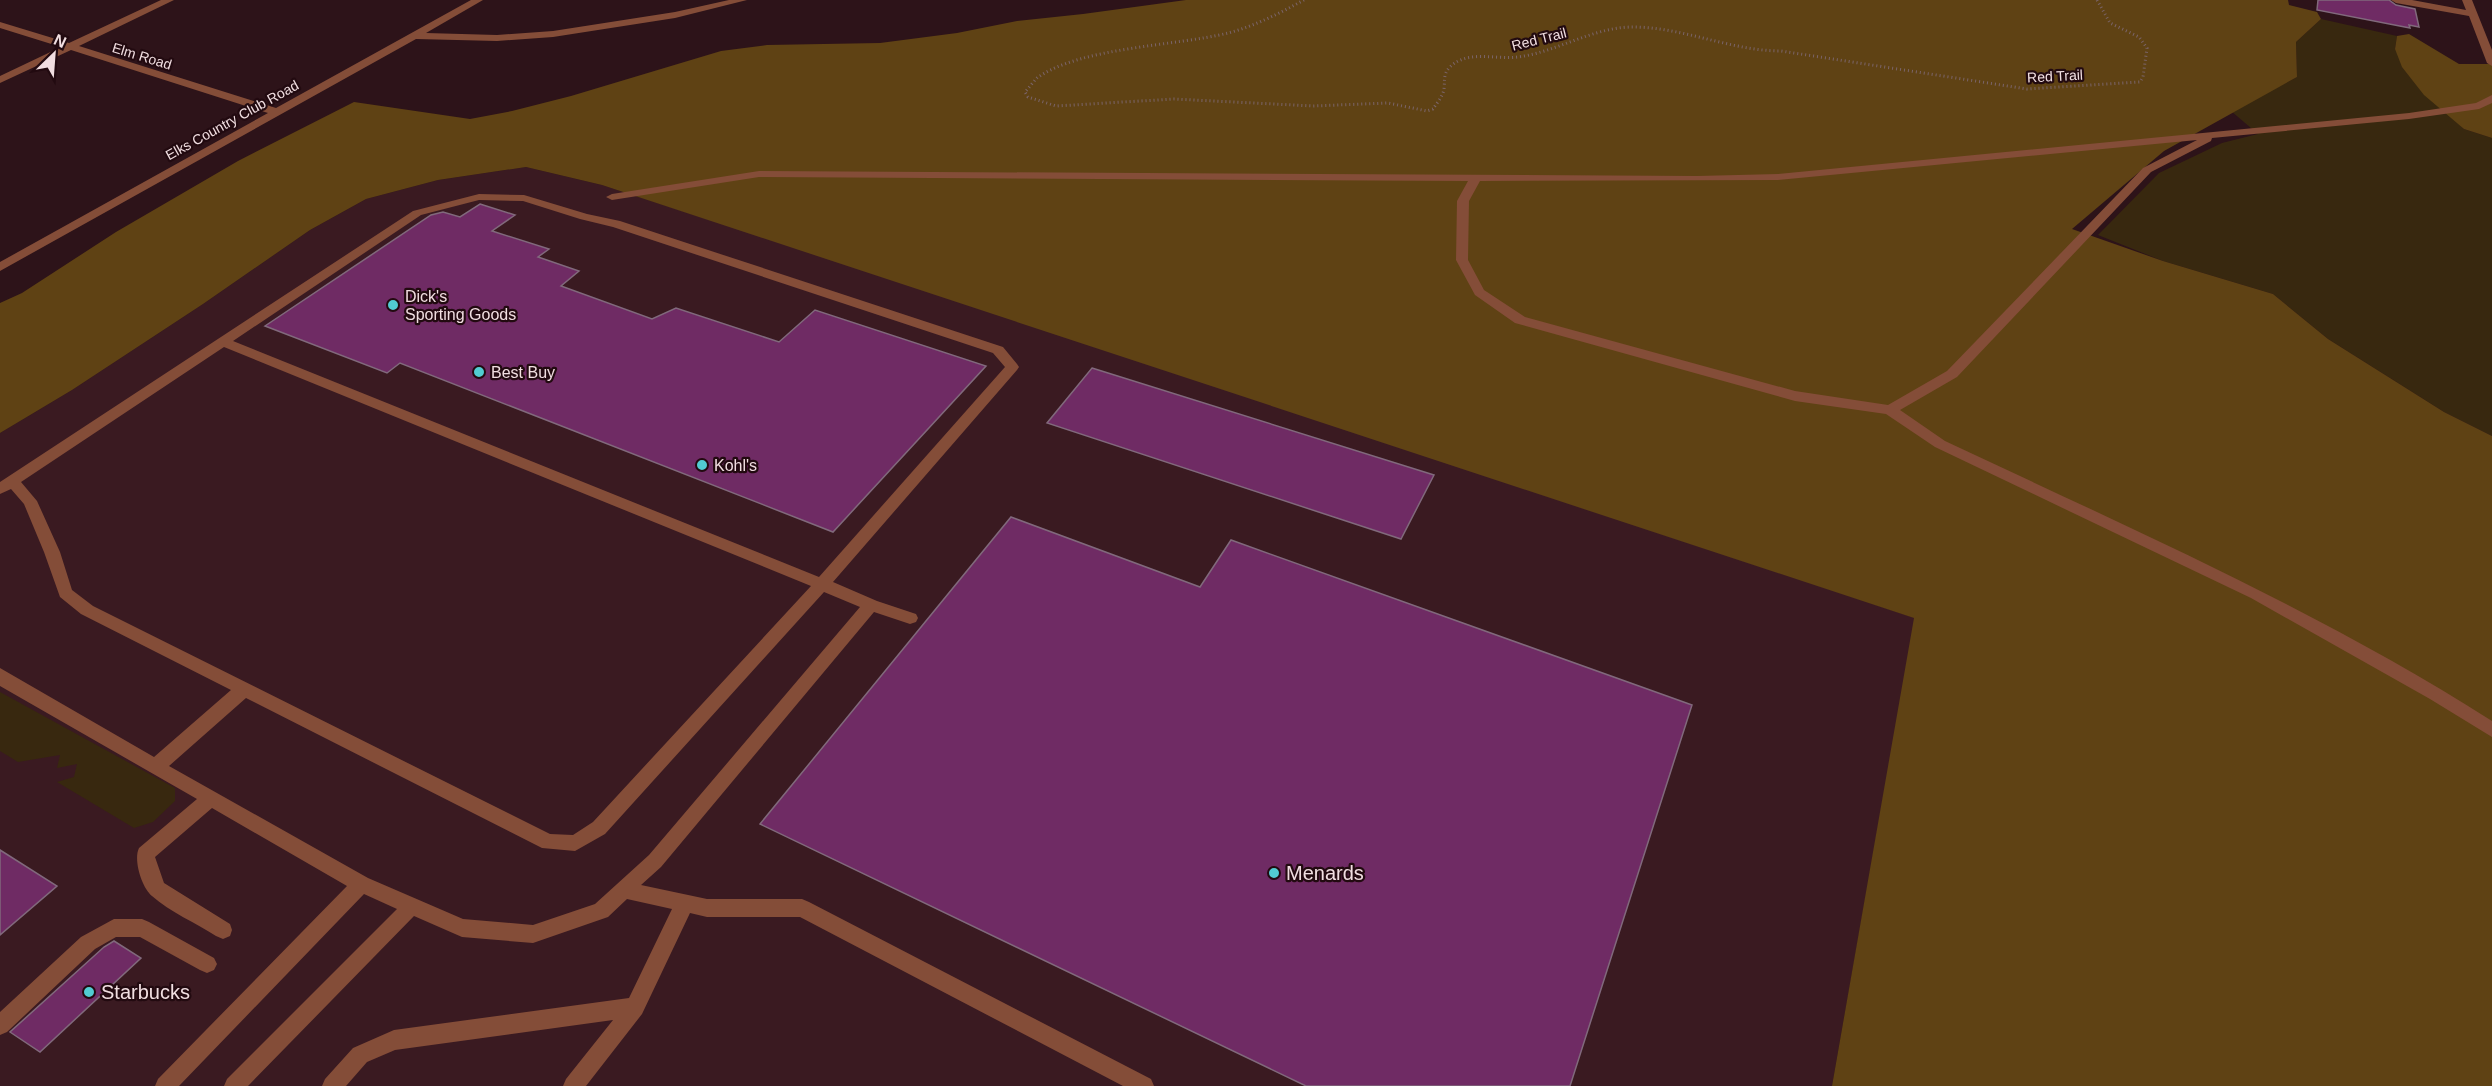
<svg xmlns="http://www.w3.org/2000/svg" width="2492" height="1086" font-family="Helvetica,sans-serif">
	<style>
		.built { fill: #3a1a21 }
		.green { fill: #38280f }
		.forest { fill: #5f4214 }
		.building { fill: #6f2b64; stroke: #81697c; stroke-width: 1.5 }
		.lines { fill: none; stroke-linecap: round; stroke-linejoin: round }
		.path { stroke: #7b6469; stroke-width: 3; stroke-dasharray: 1 3; stroke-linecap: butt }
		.minor { fill: #844d38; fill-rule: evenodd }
		.poi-dot { fill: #51ccd2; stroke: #220a10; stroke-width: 2 }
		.labels { text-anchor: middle; stroke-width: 4.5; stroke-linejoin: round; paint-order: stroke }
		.far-street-label { font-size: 14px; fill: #f1dee1; stroke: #220a10 }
		.poi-label { font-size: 16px; fill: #f1dee1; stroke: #220a10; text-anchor: start }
		.near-poi-label { font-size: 20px; fill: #f1dee1; stroke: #220a10; text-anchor: start }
	</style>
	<rect width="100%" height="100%" fill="#2d1319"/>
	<!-- built -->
	<path class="built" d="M526,167L602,185L910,285L1915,618L1832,1086H0V433L72,390L203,304L310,230L366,199L438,180Z"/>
	<!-- green -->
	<path class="green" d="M2321,19L2397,36L2395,49L2464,129L2492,138V436L2444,412L2328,339L2273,294L2163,261L2098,235L2159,173L2222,143L2258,134L2231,111L2297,77L2296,42Z
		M0,692L175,788V801L153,822L134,828L57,782L74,777L77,764L57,768L60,755L18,762L0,751Z"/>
	<!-- forest -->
	<path class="forest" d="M1186,0H2288L2289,5L2317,12L2321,19L2296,42L2297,77L2164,151L2072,229L2163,261L2273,294L2328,339L2444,412L2492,436V1086H1832L1914,618L602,185L526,167L438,180L366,199L310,230L203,304L72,390L0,433V303L22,293L116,232L238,161L354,102L470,119L512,111L571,96L721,51L767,45L880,43L957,33L1017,21L1083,14Z
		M2409,34L2459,64H2492V138L2464,129L2424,95L2402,67L2395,49L2397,36Z"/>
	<!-- building -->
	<path class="building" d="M2318,0H2389L2396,5L2415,9L2419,27L2409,25L2410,28L2317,10Z
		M480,204L515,215L492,231L549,249L538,257L579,271L561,286L652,319L676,308L779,342L815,310L986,366L833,532L400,363L387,373L265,326L431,215L443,212L460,217Z
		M1092,368L1434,475L1401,539L1047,423Z
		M1011,517L1200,587L1231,540L1692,705L1570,1086H1306L760,824Z
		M0,850L57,886L0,935Z
		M114,941L141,958L40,1052L10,1032L104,947Z"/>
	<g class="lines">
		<!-- path -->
		<path class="path" d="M1304,0C1280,13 1255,26 1228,33C1176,46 1080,47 1037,78C1033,82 1029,88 1025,92L1028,97L1056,106L1174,99L1313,106L1388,103L1427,111L1433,109C1437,103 1443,96 1444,89C1445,81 1443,75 1449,68C1467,49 1495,60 1518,57C1557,52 1593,27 1633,27C1683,27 1731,51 1781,51L2027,89L2140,82L2143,77L2147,48L2139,37L2110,23L2097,0"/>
		<!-- minor -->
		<path class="minor" d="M161,0H174L79,46L276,108L471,0H483L426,33L497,35L553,31L675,12L729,0H747L675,18L553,37L497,41L416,39L0,271V262L268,113L71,50L0,83V76L61,47L0,28V22L69,43Z
			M2391,0H2412L2466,10L2462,0H2472L2492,50V66L2487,63L2469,16L2396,3Z
			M2492,95V103L2479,109L2409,119L2212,138L2211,141L2151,172L1957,377L1900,410L1945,441C2130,528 2319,611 2492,721V737L2430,699L2251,598L1935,447L1886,414L1795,401L1515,323L1475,295L1456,260L1457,201L1468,181L759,177L612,200L606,197L612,194L759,171L1697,176L1778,174L2409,113L2476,103ZM2197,140L2143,168L1947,371L1888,405L1795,391L1525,317L1484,290L1468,260L1469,201L1480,181L1778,180Z
			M479,194L524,195L587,214L620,221L1003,347L1017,364L1019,367L1017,370L833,582L877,601L916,614L918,618L916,622L910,624L874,612L661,867L641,885L707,899H802L809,902L1151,1079L1154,1086H1123L800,917H707L690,913L642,1014L586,1086H563L566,1079L613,1020L395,1050L367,1062L346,1086H322L325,1079L353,1048L394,1030L629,998L672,909L627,899L608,917L533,943L462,937L414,916L248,1086H224L227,1079L397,909L364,894L179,1086H155L158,1079L347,886L212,808L155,857L164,883L230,924L232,930L230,936L223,939L216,936C196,923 170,912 152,896C142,888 133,860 139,848L197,799L0,686V668L154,757L231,690L81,614L60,597L44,552L24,504L11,489L0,494V482L413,211ZM479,200L523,201L580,219L613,227L993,353L1005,367L819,577L233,341L421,215ZM224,347L811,586L593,822L573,835L550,834L93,606L72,590L60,552L37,501L21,482ZM824,592L860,607L649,855L595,904L533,925L463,919L368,878L169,766L246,698L542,848L575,851L605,834Z
			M114,919H142L149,922L214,958L217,964L214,970L207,973L200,970L140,937H116L95,949L7,1032L0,1035V1012L81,937Z"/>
	</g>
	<!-- markers -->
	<g class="poi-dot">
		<circle cx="393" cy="305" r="6"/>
		<circle cx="479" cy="372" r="6"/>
		<circle cx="702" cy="465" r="6"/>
		<circle cx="1274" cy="873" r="6"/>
		<circle cx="89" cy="992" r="6"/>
	</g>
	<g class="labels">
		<!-- far-street labels -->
		<g class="far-street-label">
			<text transform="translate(1539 39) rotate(-14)" y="5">Red Trail</text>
			<text transform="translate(142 56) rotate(17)" y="5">Elm Road</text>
			<text transform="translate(2055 76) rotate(-3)" y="5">Red Trail</text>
			<text transform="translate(232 120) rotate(-29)" y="5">Elks Country Club Road</text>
		</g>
		<!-- poi labels -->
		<g class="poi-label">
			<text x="405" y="302">Dick's<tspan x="405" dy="18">Sporting Goods</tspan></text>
			<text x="491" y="378">Best Buy</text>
			<text x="714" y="471">Kohl's</text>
		</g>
		<!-- near-poi labels -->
		<g class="near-poi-label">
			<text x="1286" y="880">Menards</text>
			<text x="101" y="999">Starbucks</text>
		</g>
	</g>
	<!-- north arrow -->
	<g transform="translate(54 54) rotate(25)" stroke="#220a10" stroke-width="4.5" paint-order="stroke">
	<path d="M0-4.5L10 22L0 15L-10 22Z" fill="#f1dee1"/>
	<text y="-9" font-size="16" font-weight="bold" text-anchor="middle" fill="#f1dee1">N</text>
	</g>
</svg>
